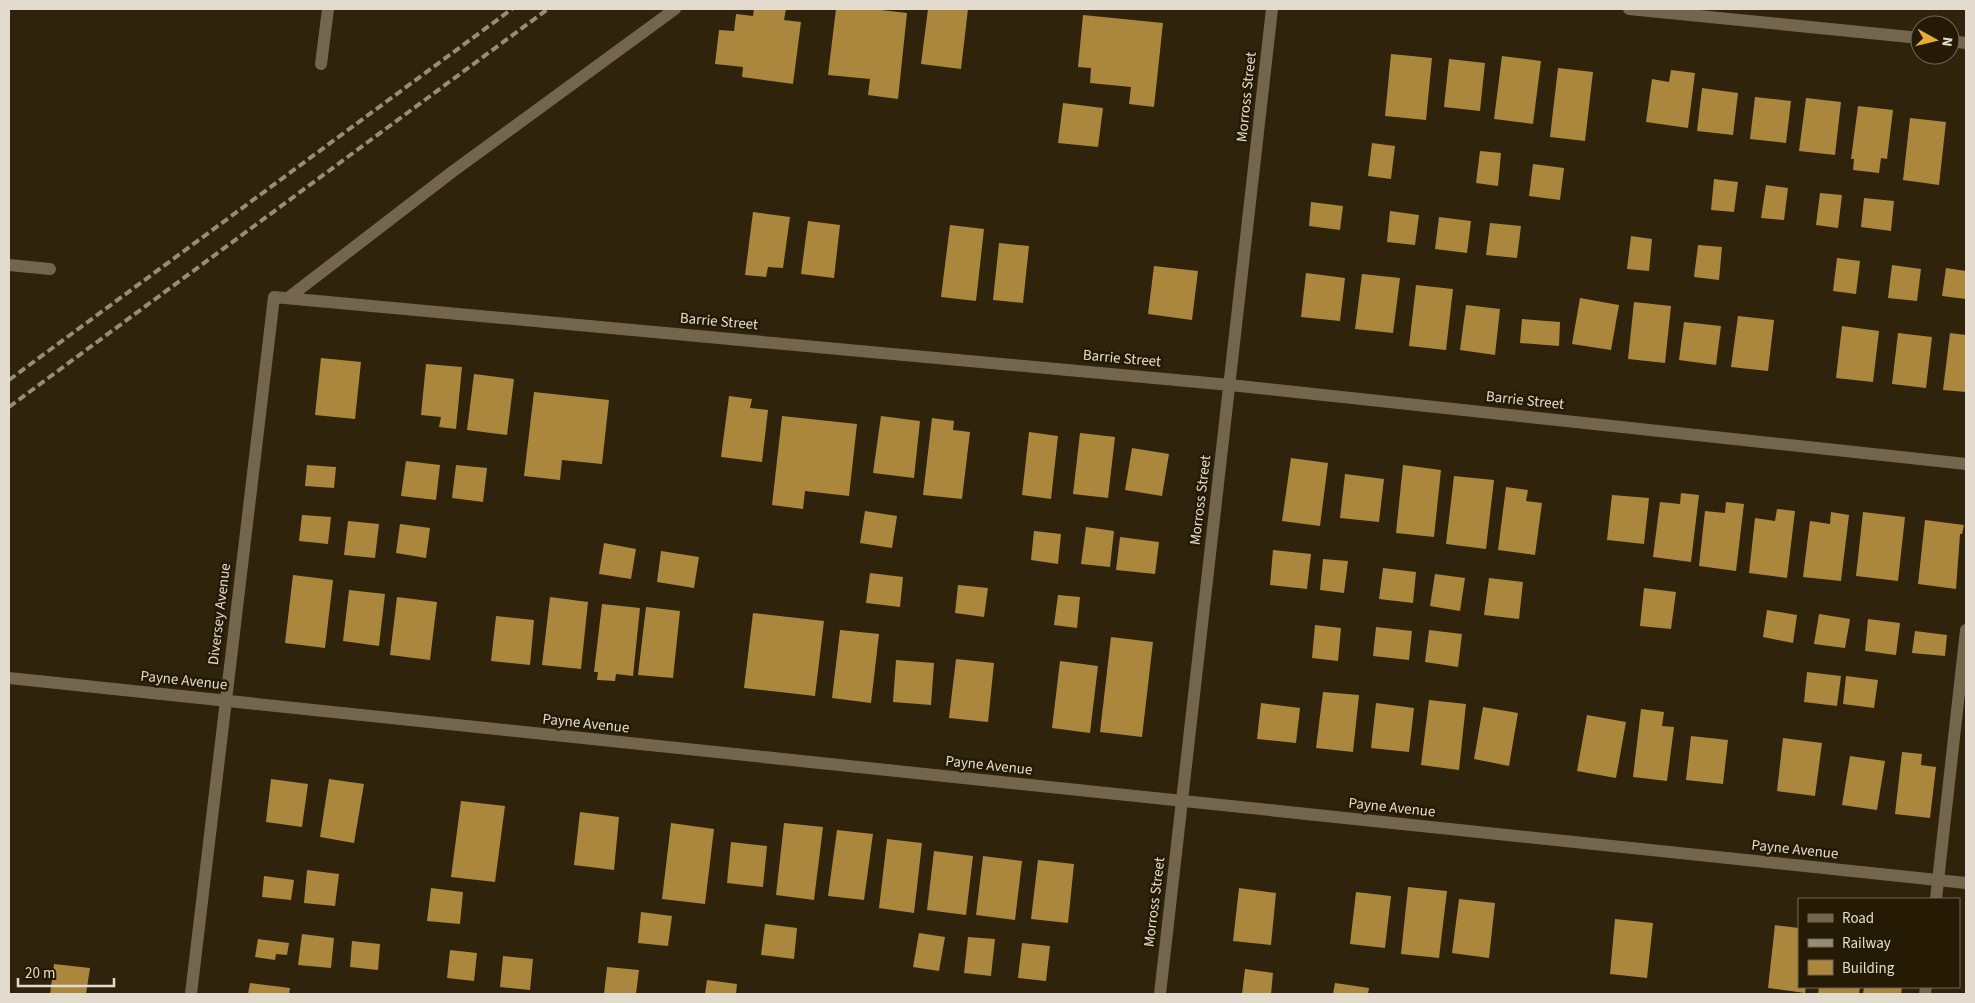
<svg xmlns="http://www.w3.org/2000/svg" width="1975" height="1003" font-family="'Source Sans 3',sans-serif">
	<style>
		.building { fill: #ab873e }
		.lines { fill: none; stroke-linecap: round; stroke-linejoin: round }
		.minor { stroke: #73664d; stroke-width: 12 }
		.rail { stroke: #958c7a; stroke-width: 4; stroke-dasharray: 8 4; stroke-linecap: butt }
		.labels { text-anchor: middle; stroke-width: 5; stroke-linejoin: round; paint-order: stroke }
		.street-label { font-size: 15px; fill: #e3dcce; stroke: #251a04 }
	</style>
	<rect width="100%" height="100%" fill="#2f230c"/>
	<!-- building -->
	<path class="building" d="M754,9H786L784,20L801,22L793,84L742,77L743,67L715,64L719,30L734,31L736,14L753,16Z
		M836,9H872L907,13L898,99L868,95L870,79L828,75Z
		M928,9H968L961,69L921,64Z
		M1083,15L1163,23L1154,107L1129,104L1131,87L1090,83L1091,68L1078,67Z
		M1391,54L1432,58L1426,120L1385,116Z
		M1502,56L1541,61L1533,124L1494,119Z
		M1449,59L1485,63L1480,111L1444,107Z
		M1558,68L1593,72L1585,141L1550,137Z
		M1671,70L1695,73L1688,128L1646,122L1652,79L1669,82Z
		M1702,88L1738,93L1733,135L1697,131Z
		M1755,97L1791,101L1786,143L1750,139Z
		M1806,98L1841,102L1835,155L1799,151Z
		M1063,103L1103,108L1098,147L1058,143Z
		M1858,106L1893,110L1887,159L1881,158L1879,173L1853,170L1854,159H1851Z
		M1910,118L1946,122L1939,185L1903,180Z
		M1372,143L1395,146L1391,179L1368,176Z
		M1480,151L1501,153L1498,186L1476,183Z
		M1533,164L1564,168L1560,200L1529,196Z
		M1714,179L1738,182L1734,212L1711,210Z
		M1766,185L1788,188L1784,220L1761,218Z
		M1820,193L1842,195L1838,228L1816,225Z
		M1864,198L1894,201L1891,231L1861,227Z
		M1311,202L1343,206L1340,230L1309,226Z
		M1390,211L1419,215L1415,245L1387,242Z
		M753,212L790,217L783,268L768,267L766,277L745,275Z
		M1439,217L1471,221L1467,253L1435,249Z
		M808,221L840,225L834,278L801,274Z
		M1490,223L1521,226L1517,258L1486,255Z
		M950,225L984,229L976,301L941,297Z
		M1631,236L1652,239L1649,271L1627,269Z
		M999,243L1029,246L1023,303L993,300Z
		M1698,245L1722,247L1719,280L1694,277Z
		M1837,258L1860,261L1856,294L1833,291Z
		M1892,265L1921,269L1917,301L1888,298Z
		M1154,266L1198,271L1192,320L1148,314Z
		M1946,268L1966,271V299L1942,296Z
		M1306,273L1345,278L1340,321L1301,317Z
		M1362,274L1400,278L1393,333L1355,329Z
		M1416,285L1453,289L1446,350L1409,346Z
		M1580,298L1619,305L1611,350L1572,344Z
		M1634,302L1671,306L1665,363L1628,359Z
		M1466,305L1500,309L1495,355L1460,350Z
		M1738,316L1774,320L1768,371L1731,367Z
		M1522,319L1560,322L1559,346L1520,343Z
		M1684,322L1721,326L1716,365L1679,360Z
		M1842,326L1879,331L1873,382L1836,378Z
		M1898,333L1932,337L1926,388L1892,384Z
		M1950,333L1966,335V392L1943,390Z
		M321,358L361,362L355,419L315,415Z
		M426,364L462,367L456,429L439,427L441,417L421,415Z
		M474,374L514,379L507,435L467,430Z
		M534,392L609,400L602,464L562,460L560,480L524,476Z
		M729,396L752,399L750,408L768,410L762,462L721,457Z
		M782,416L857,424L849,496L805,491L803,509L772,505Z
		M881,416L920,421L914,478L873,473Z
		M932,418L954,421L953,430L970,432L962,499L923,495Z
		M1029,432L1058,436L1051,499L1022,495Z
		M1080,433L1115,437L1108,498L1073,494Z
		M1132,448L1169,454L1162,496L1125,490Z
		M1291,458L1328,463L1320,526L1282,521Z
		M406,461L440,465L436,500L401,496Z
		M307,465L336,467L334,488L305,486Z
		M456,465L487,468L483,502L452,498Z
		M1403,465L1441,470L1434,537L1396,533Z
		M1345,474L1384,479L1379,522L1340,518Z
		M1454,476L1494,480L1486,549L1446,544Z
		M1506,487L1528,490L1526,501L1542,503L1535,555L1498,550Z
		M1681,493L1699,495L1691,562L1653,557L1660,502L1680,504Z
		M1612,495L1649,498L1644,544L1607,540Z
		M1726,502L1744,504L1736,571L1699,566L1705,511L1725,513Z
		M1777,509L1795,511L1787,578L1749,573L1755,518L1775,521Z
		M865,511L897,516L892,548L860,543Z
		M1831,512L1849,515L1841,581L1803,577L1810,521L1830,524Z
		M1863,512L1905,517L1898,581L1856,576Z
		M302,515L331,517L328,544L299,541Z
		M1925,520L1964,525L1962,534H1960L1956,589L1918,584Z
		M348,521L379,524L375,558L344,555Z
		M400,524L430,528L426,558L396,553Z
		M1086,527L1114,531L1110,567L1081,564Z
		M1034,531L1061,534L1058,564L1031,560Z
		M1120,537L1159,542L1155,574L1116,570Z
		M604,543L636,549L631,579L599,574Z
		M1273,550L1311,554L1307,589L1270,585Z
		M661,551L699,557L694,588L657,582Z
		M1323,559L1348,561L1344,593L1320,590Z
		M1383,568L1416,572L1413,603L1379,599Z
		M870,573L903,577L900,607L866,603Z
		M1435,574L1465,578L1460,611L1430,606Z
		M293,575L333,580L325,648L285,643Z
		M1489,578L1523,582L1519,619L1484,615Z
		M958,585L988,588L984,617L955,613Z
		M1644,588L1676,592L1671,629L1640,626Z
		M349,590L385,594L379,646L343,641Z
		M1058,595L1080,597L1077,628L1054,625Z
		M397,597L437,602L430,660L390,655Z
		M550,597L588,602L581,669L542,665Z
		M602,604L640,608L633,676L616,674L615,681L597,680L598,672H594Z
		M646,607L680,611L673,678L638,675Z
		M1767,610L1797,615L1793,643L1763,637Z
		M753,613L824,621L815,696L744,688Z
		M1819,614L1850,619L1845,648L1814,644Z
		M496,616L534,620L530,665L491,661Z
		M1868,619L1900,623L1896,655L1865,651Z
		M1315,625L1341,628L1338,661L1312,658Z
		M1376,627L1412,631L1409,660L1373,656Z
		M840,630L879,634L871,703L832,698Z
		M1429,630L1462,634L1458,667L1425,662Z
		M1915,631L1947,635L1945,656L1912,653Z
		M1111,637L1153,642L1142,737L1100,732Z
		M956,659L994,663L988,722L949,718Z
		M896,660L934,663L931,705L893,702Z
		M1060,661L1098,666L1090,733L1052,728Z
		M1807,672L1841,676L1837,706L1804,702Z
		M1846,676L1878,680L1874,708L1843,704Z
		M1323,692L1359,695L1353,752L1316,748Z
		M1429,700L1466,704L1459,770L1421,765Z
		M1261,703L1300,708L1296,743L1257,739Z
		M1376,703L1414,708L1409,752L1371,748Z
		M1483,707L1518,713L1509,766L1474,759Z
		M1641,709L1664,712L1662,726L1674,727L1667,781L1633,777Z
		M1587,715L1626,722L1616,778L1577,771Z
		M1691,736L1728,740L1723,784L1686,780Z
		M1783,738L1822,743L1815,796L1777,791Z
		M1902,752L1922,754L1921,765L1936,767L1930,818L1895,814Z
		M1850,756L1885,761L1877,810L1842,805Z
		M271,779L308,784L302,827L266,822Z
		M329,779L364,784L354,843L320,837Z
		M461,801L505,806L495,882L451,877Z
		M580,812L619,817L614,870L574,865Z
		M671,823L714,829L705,904L662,899Z
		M784,823L823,827L814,900L776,895Z
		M837,830L873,834L864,900L828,896Z
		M887,839L922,843L914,913L879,908Z
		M731,842L767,846L763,887L727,883Z
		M934,851L973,856L966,915L927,910Z
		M983,856L1022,861L1015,920L976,915Z
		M1038,860L1074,864L1068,923L1031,919Z
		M307,870L339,874L335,906L304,903Z
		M264,876L294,880L291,900L262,897Z
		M1408,887L1447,891L1439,958L1401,954Z
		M431,888L463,892L460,924L427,921Z
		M1239,888L1276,893L1271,945L1233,941Z
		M1356,892L1391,896L1385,948L1350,944Z
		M1459,899L1495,903L1489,958L1452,953Z
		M641,912L672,916L668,946L638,943Z
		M1615,919L1653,923L1647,978L1610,974Z
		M765,924L797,928L794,959L761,955Z
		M1775,925L1799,928V987H1806L1805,993L1768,988Z
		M919,933L945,937L939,971L913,967Z
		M302,934L334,938L331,968L298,965Z
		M968,937L995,939L991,976L964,973Z
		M258,939L289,943L287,955L276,954L275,960L255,957Z
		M352,941L380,944L378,970L350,967Z
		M1022,943L1050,946L1046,981L1018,978Z
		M450,950L477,953L474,981L447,978Z
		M503,956L533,959L530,990L500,987Z
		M54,964L90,968L86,994H50Z
		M607,967L639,970L636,994H604Z
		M1245,969L1273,973L1271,994H1242Z
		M707,980L737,984L736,994H705Z
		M250,983L290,988L289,994H248Z
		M1335,983L1369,988L1368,994H1333Z
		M1819,987H1860L1859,994H1818Z
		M1864,987H1902L1901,994H1863Z"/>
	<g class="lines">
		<!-- minor -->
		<path class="minor" d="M1629,9L1920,38
			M1950,41L1966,43
			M321,64L328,9
			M9,265L50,269
			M288,298L452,172L675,9
			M9,678L1966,883
			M1936,899L1966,630
			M191,994L274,297L1230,385L1966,464
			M1160,994L1272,9
			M1925,994L1926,987"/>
		<!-- rail -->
		<path class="rail" d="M9,380L512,9
			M9,407L548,9"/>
	</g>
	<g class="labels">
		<!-- street labels -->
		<g class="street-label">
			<text transform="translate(1246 97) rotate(-84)" y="5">Morross Street</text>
			<text transform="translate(719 321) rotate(5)" y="5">Barrie Street</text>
			<text transform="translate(1122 358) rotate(5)" y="5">Barrie Street</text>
			<text transform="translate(1525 400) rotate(6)" y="5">Barrie Street</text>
			<text transform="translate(1200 500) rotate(-83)" y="5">Morross Street</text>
			<text transform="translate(219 614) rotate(-83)" y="5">Diversey Avenue</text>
			<text transform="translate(184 680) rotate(6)" y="5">Payne Avenue</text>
			<text transform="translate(586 723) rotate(6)" y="5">Payne Avenue</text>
			<text transform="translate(989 765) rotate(6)" y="5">Payne Avenue</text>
			<text transform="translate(1392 807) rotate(6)" y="5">Payne Avenue</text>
			<text transform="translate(1795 849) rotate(6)" y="5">Payne Avenue</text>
			<text transform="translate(1154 902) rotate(-83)" y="5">Morross Street</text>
		</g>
	</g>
	<!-- border -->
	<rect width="1975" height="1003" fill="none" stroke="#e3dcce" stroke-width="20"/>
	<!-- legend -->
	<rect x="1798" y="898" width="162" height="90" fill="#251a04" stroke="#716855"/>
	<rect x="1808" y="914" width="25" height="8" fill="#73664d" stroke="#716855"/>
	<text x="1842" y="923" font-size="15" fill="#e3dcce">Road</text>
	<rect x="1808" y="939" width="25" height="8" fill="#958c7a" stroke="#716855"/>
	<text x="1842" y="948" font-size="15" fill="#e3dcce">Railway</text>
	<rect x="1808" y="960" width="25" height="15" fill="#ab873e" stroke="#716855"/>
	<text x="1842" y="973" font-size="15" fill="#e3dcce">Building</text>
	<!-- north arrow -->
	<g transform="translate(1935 40) rotate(98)"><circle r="24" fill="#251a04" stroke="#716855"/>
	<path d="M0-4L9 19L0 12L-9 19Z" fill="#e4ad35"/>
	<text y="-8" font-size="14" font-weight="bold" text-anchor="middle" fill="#e3dcce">N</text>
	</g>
	<!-- scale -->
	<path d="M18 978v8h96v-8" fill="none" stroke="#e3dcce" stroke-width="2.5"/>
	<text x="25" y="978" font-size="15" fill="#e3dcce" stroke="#251a04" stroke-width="4" paint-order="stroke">20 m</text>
</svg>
